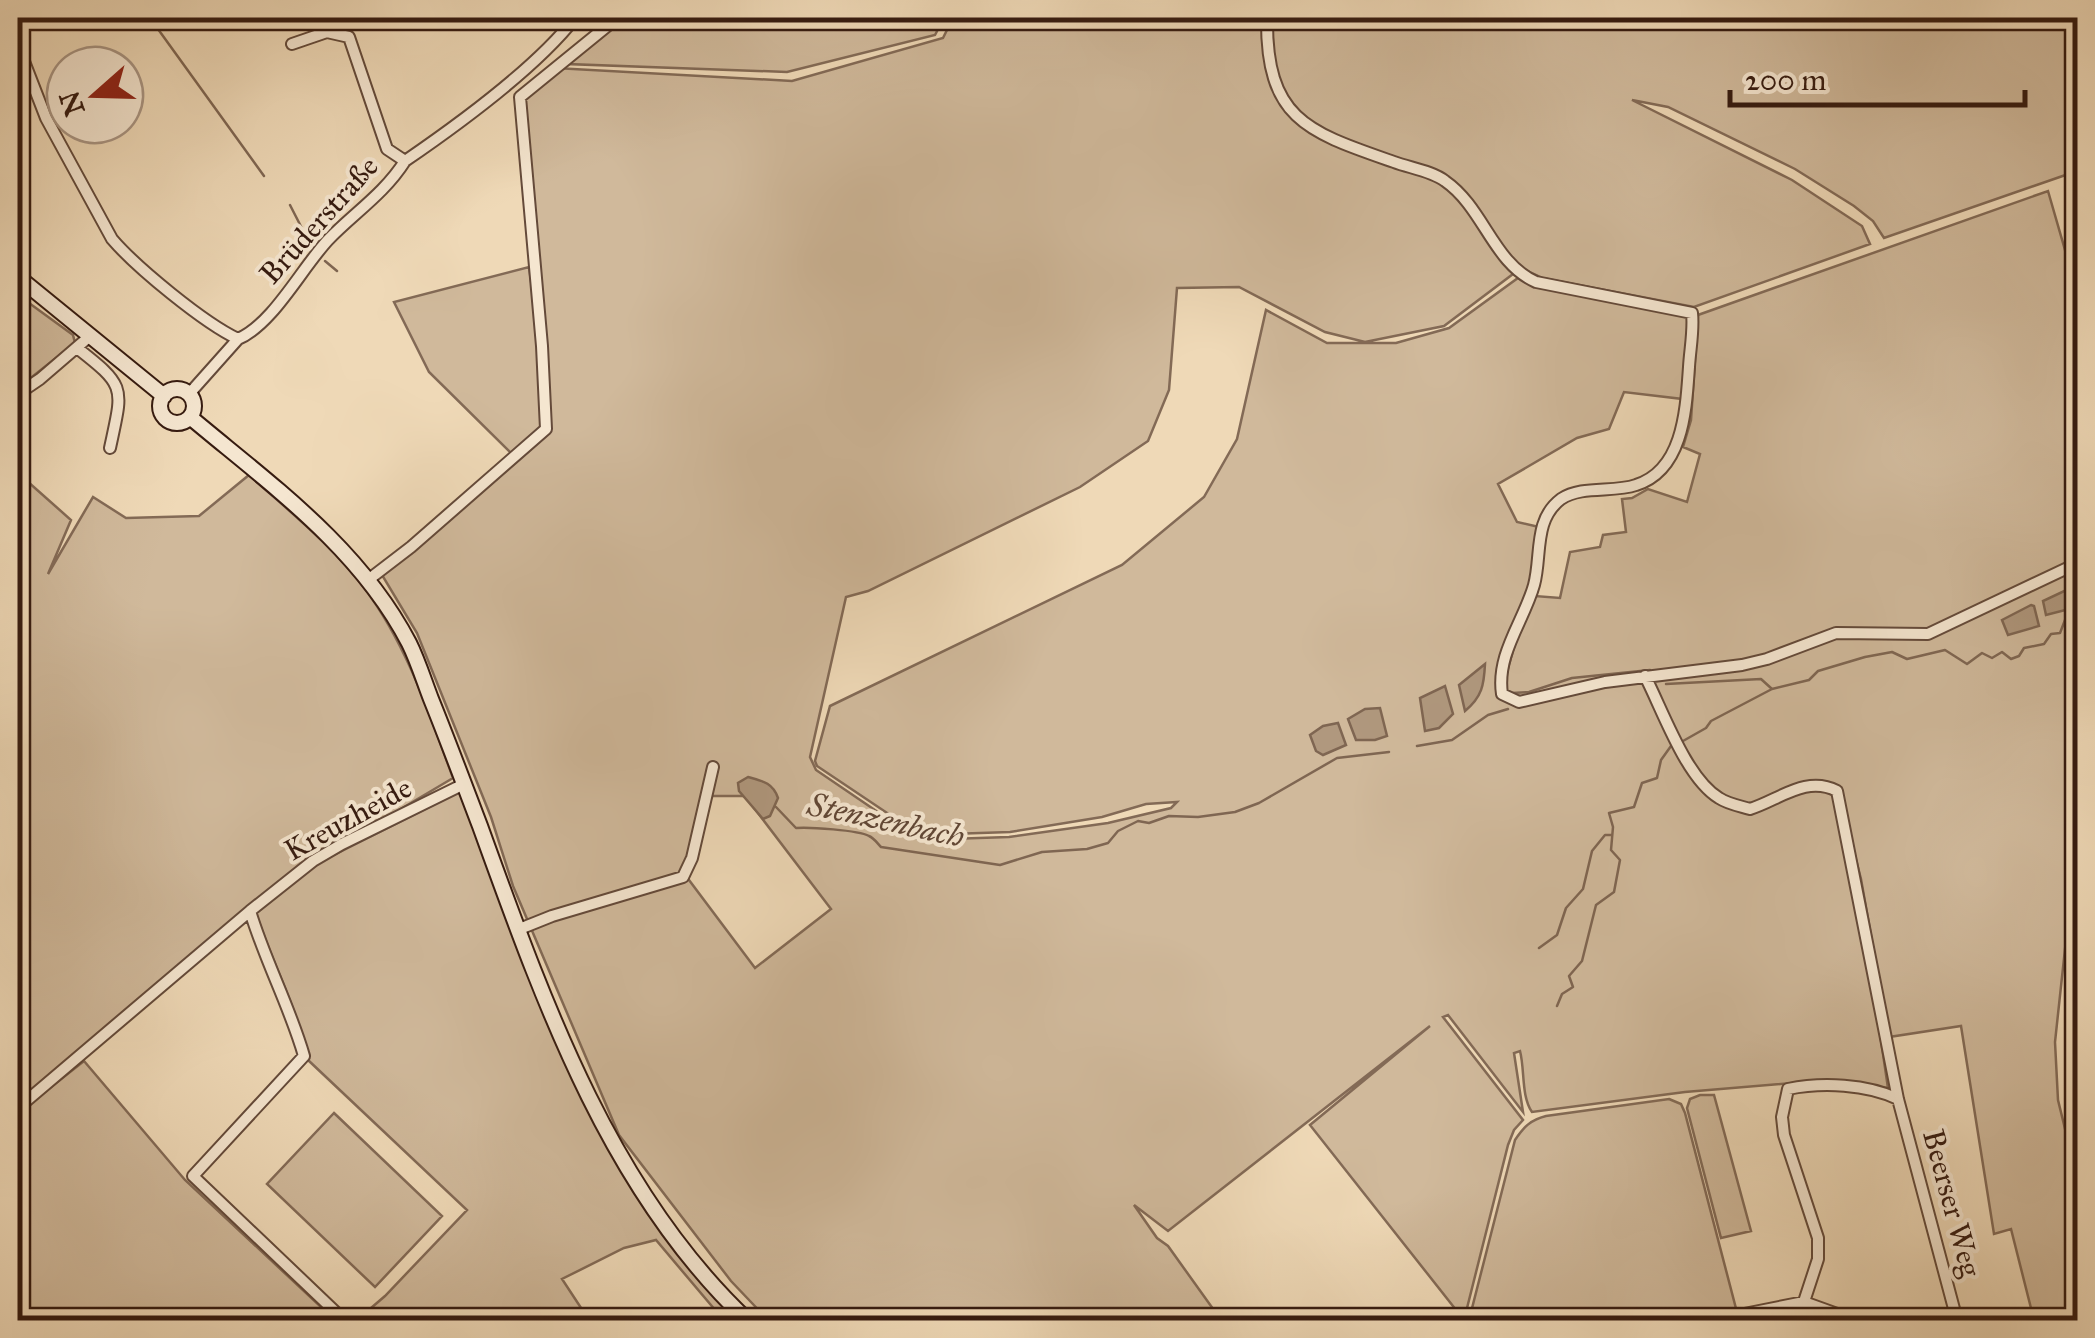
<svg xmlns="http://www.w3.org/2000/svg" width="2095" height="1338" font-family="'IM FELL Great Primer',serif">
	<style>
		.green { fill: #d0b99b; stroke: #836a56; stroke-width: 2.5; fill-rule: evenodd }
		.water { fill: #b0987e; stroke: #7f6652; stroke-width: 2.5 }
		.lines { fill: none; stroke-linecap: round; stroke-linejoin: round }
		.stream { stroke: #7f6652; stroke-width: 2.5 }
		.minor-casing { stroke: #644a3a; stroke-width: 14 }
		.secondary-casing { stroke: #361b10; stroke-width: 18 }
		.minor { stroke: #f5e6d0; stroke-width: 10 }
		.secondary { stroke: #f5e6d0; stroke-width: 14 }
		.labels { text-anchor: middle; stroke-width: 8; stroke-linejoin: round; paint-order: stroke }
		.street-label { font-size: 30px; fill: #361b10; stroke: #f5e6d0 }
		.water-label { font-size: 32px; font-style: italic; fill: #614736; stroke: #f5e6d0 }
	</style>
	<rect width="100%" height="100%" fill="#efd9b7"/>
	<filter id="stains"><feTurbulence type="fractalNoise" baseFrequency=".002" numOctaves="4"/><feColorMatrix values="0 0 0 0 .2 0 0 0 0 .09 0 0 0 0 .02 0 0 0 .5 -.17"/></filter>
	<radialGradient id="worn" r=".72"><stop offset=".6" stop-color="#630" stop-opacity="0"/><stop offset="1" stop-color="#630" stop-opacity=".3"/></radialGradient>
	<!-- green -->
	<path class="green" d="M623,18H944L935,35L787,72L568,64Z
		M953,18H2077V171L1884,238L1873,221L1854,206L1795,169L1668,107L1632,100L1792,180L1862,226L1870,244L1694,307L1542,278L1521,268L1444,326L1365,342L1325,332L1239,287L1177,288L1169,390L1148,441L1080,487L868,591L846,597L810,757L816,770L919,840L1009,837L1108,823L1171,808L1177,802L1146,804L1102,817L1010,832L920,835L817,766L815,761L830,706L1122,565L1204,497L1237,439L1266,310L1327,343H1396L1449,328L1518,278L1535,285L1689,316L1683,399L1624,392L1609,429L1577,438L1498,484L1517,522L1539,527L1531,584L1509,637L1505,679L1517,637L1535,596L1560,598L1570,552L1600,547L1603,535L1626,532L1622,499L1632,498L1648,489L1687,502L1700,454L1683,447L1691,420L1698,315L2048,191L2078,295V883L2072,884L2055,1042L2058,1100L2077,1178V1320H2034L2011,1229L1994,1234L1961,1026L1889,1037L1861,879L1852,844L1888,1088L1816,1081L1685,1092L1532,1112C1521,1096 1525,1070 1520,1051L1514,1053L1523,1112L1448,1015L1443,1017L1523,1120L1514,1130L1508,1145L1464,1320L1310,1125L1430,1026L1168,1231L1134,1205L1157,1238L1168,1246L1221,1320H768L731,1281L619,1135L513,886L491,817L417,633L382,575L512,454L429,372L394,302L529,267L536,317L520,97L555,68L792,81L943,38ZM711,796H745L831,909L755,968L683,872Z
		M18,295L73,335L75,343L18,388Z
		M18,473L71,520L48,574L93,497L126,518L199,516L249,475C289,511 333,546 365,589C407,645 429,713 453,778L313,861L18,1106Z
		M461,791L607,1142L734,1311H716L656,1240L624,1248L562,1279L589,1320H357L385,1296L467,1210L308,1060C298,1009 272,963 256,913L318,863Z
		M84,1061L185,1180L335,1320H18V1113Z
		M1700,1095H1714L1751,1231L1721,1238L1687,1108L1690,1099Z
		M1669,1099L1681,1104L1685,1113L1739,1320H1469L1515,1140C1524,1127 1530,1120 1546,1116Z
		M334,1113L442,1216L375,1287L267,1184Z"/>
	<!-- water -->
	<path class="water" d="M2077,585V607L2046,615L2043,601Z
		M2031,605L2034,606L2039,626L2008,635L2002,620Z
		M1485,664C1484,685 1482,697 1465,711L1459,685Z
		M1445,686L1453,714L1439,728L1425,731L1420,698Z
		M1380,708L1387,736L1375,740H1356L1348,719L1365,709Z
		M1338,723L1346,745L1323,755L1316,751L1310,735L1323,726Z
		M748,777C763,781 773,783 778,798L770,816L763,819L739,791L738,783Z"/>
	<g class="lines">
		<!-- stream -->
		<path class="stream" d="M150,18L264,176
			M290,205L312,248
			M325,261L337,271
			M1666,684L1761,679L1772,689L1809,680L1818,671L1865,657L1892,652L1907,659L1945,650L1967,664L1982,653L1992,658L2002,652L2011,659L2019,656L2024,648L2044,644L2051,634L2060,633L2065,620L2078,619
			M1512,693L1529,692L1572,678L1650,670
			M1683,741L1706,728L1711,721L1772,689
			M1417,746L1452,740L1488,715L1508,709
			M776,807L796,828C809,827 858,830 869,836C874,838 877,843 881,847L1000,865L1042,852L1087,849L1108,843L1118,831L1138,821L1149,823L1169,816L1198,817L1235,812L1259,803L1337,758L1389,752
			M1539,948L1557,935L1566,908L1583,889L1592,851L1605,835H1612
			M1557,1006L1562,994L1573,987L1569,976L1582,961L1596,905L1614,892L1620,860L1611,850L1613,827L1609,813L1634,807L1642,783L1657,778L1661,760L1671,746"/>
		<!-- minor casing -->
		<g class="minor-casing">
			<path id="minor" d="M1267,18C1266,120 1308,132 1394,162C1410,168 1432,171 1445,181C1484,208 1493,263 1536,282L1692,313C1694,330 1690,349 1689,367C1686,408 1684,470 1636,485C1613,493 1582,485 1561,499C1533,520 1542,556 1534,585C1524,621 1496,654 1502,694L1519,702L1605,682L1742,665L1767,659L1836,633L1928,634L2078,563
				M18,46L46,118L112,239C137,268 204,323 238,339C273,324 301,269 328,240C354,213 384,194 405,161L387,149L349,37L327,32L292,44
				M405,161C459,124 535,69 575,18
				M77,348C127,387 123,387 110,448
				M18,394L40,379L90,336
				M189,394L238,339
				M368,580L411,547L546,429L542,346L520,97L617,18
				M1645,676C1663,711 1686,778 1719,798C1728,804 1740,806 1750,809C1779,800 1806,775 1837,791L1898,1099L1957,1320
				M517,930L552,916L683,877L692,858L713,767
				M18,1108L250,911
				M1739,1315L1804,1302L1854,1320
				M344,1320L193,1176L304,1056C290,1007 265,961 250,911L313,861L342,844L464,784
				M722,1320L737,1311
				M1798,1320L1818,1259V1238L1784,1135L1782,1117L1788,1089C1822,1082 1867,1084 1898,1099"/>
		</g>
		<!-- secondary casing -->
		<g class="secondary-casing">
			<path id="secondary" d="M18,277L164,396
				M160 406a17 17 0 1 1 34 0a17 17 0 1 1-34 0Z
				M190,417C271,485 359,547 409,643C418,661 424,681 431,699C448,741 464,784 480,826C543,1000 609,1190 747,1320"/>
		</g>
		<!-- minor -->
		<use href="#minor" class="minor"/>
		<!-- secondary -->
		<use href="#secondary" class="secondary"/>
	</g>
	<g class="labels">
		<!-- street labels -->
		<g class="street-label">
			<text transform="translate(319 220) rotate(-48)" y="10">Brüderstraße</text>
			<text transform="translate(348 819) rotate(-29)" y="10">Kreuzheide</text>
			<text transform="translate(1952 1203) rotate(75)" y="10">Beerser Weg</text>
		</g>
		<!-- water labels -->
		<g class="water-label">
			<text transform="translate(886 820) rotate(12)" y="11">Stenzenbach</text>
		</g>
	</g>
	<!-- margin -->
	<rect width="2095" height="1338" fill="none" stroke="#efd9b7" stroke-width="60"/>
	<rect x="20" y="20" width="2055" height="1298" fill="none" stroke="#361b10" stroke-width="5"/>
	<rect x="30" y="30" width="2035" height="1278" fill="none" stroke="#361b10" stroke-width="2.5"/>
	<!-- north arrow -->
	<g transform="translate(95 95) rotate(250)"><circle r="48" fill="#f5e6d0" stroke="#a99583" stroke-width="2.5"/>
	<path d="M0-8L18 38L0 25L-18 38Z" fill="#8f2418"/>
	<text y="-15" font-size="28" font-weight="bold" text-anchor="middle" fill="#361b10">N</text>
	</g>
	<!-- scale -->
	<path d="M1730 90v15h295v-15" fill="none" stroke="#361b10" stroke-width="5"/>
	<text x="1745" y="90" font-size="30" fill="#361b10" stroke="#f5e6d0" stroke-width="8" paint-order="stroke">200 m</text>
	<rect width="100%" height="100%" filter="url(#stains)"/>
	<rect width="100%" height="100%" fill="url(#worn)"/>
</svg>
